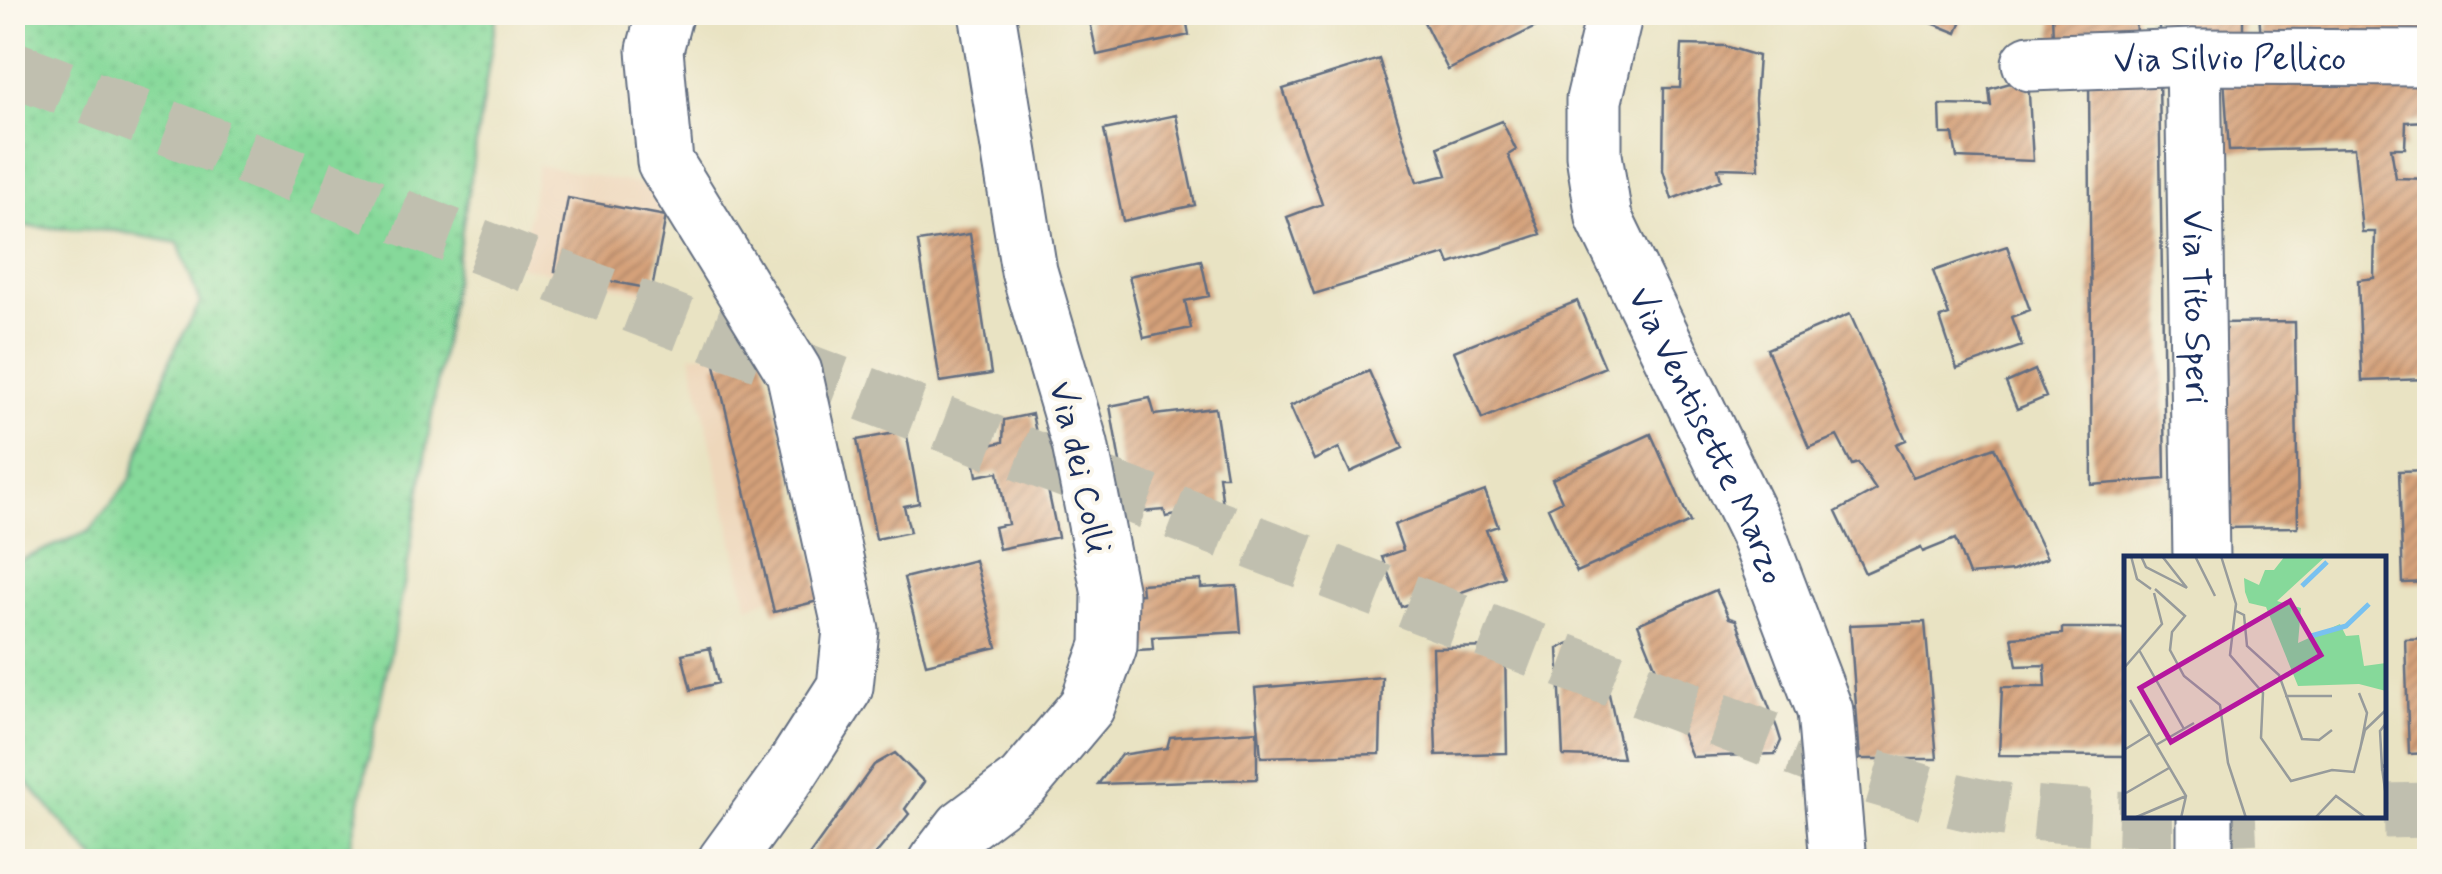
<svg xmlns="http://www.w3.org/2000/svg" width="2442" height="874" font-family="Mynerve,sans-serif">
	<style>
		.built { fill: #eed7bb }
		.grass { fill: url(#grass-dots); stroke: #50847c; stroke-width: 2.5 }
		.building { fill: url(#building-hatch) }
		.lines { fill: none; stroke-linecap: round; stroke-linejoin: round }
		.minor-tunnel { stroke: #c0bfaf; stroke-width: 55; stroke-dasharray: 55 28; stroke-linecap: butt }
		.minor-casing { stroke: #636e81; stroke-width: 59 }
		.minor { stroke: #fff; stroke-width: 55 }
		.labels { text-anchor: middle; stroke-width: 8; stroke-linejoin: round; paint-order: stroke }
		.street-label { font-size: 35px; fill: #1b2f5e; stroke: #fbf7ec }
		.inset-river { fill: none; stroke: #78c1f0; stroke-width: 5 }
		.inset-road { fill: none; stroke: #979b9b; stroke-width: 2.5 }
		.view { fill: #b5179e; fill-opacity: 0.15; stroke: #b5179e; stroke-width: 5 }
		.inset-edge { fill: none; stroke: #1b2f5e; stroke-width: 5 }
	</style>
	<defs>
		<pattern id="grass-dots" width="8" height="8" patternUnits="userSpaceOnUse" patternTransform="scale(2.5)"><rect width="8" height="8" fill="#86d99a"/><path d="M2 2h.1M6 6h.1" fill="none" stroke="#73bb87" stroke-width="1.8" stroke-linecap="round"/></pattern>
		<pattern id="building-hatch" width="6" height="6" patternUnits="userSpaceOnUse" patternTransform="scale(2.5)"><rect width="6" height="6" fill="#d6a27a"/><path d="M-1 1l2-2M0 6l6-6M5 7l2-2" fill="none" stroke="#ad8467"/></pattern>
	</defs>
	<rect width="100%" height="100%" fill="#fbf7ec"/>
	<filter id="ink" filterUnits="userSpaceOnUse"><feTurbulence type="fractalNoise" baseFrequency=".01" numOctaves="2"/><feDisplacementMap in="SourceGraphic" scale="20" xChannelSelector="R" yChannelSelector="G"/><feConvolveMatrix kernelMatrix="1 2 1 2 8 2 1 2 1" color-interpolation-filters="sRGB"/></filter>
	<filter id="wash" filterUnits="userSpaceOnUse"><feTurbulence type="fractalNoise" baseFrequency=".0048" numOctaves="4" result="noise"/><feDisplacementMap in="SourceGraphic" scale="40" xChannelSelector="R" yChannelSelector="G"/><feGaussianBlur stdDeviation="2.25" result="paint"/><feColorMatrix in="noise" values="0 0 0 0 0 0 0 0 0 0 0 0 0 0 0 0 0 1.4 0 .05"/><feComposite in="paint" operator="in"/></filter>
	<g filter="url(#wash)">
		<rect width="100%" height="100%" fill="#e9e3c3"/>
		<!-- built -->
		<path class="built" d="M538,165L663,189L644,293L519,266Z
			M758,344L818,579L748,607L691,355Z"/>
		<!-- grass -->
		<path class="grass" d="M13,12L497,13L406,575L348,861H97L13,767V563L90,531L130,480L171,357L200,303L178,243L116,231L13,226Z"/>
		<g id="blocks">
			<!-- building -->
			<path class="building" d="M1088,12H1185L1189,35L1097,55Z
				M1419,12H1546L1550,20L1448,70Z
				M1905,12H1965L1957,33Z
				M2052,12H2135L2136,36L2053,41Z
				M2159,12H2243V42L2159,43Z
				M2259,12H2430V40L2261,39Z
				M1682,45L1725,46L1758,56L1755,99L1759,169L1718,168L1721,180L1672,199L1663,170L1664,88H1680Z
				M1379,59L1417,182L1447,175L1438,147L1502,121L1516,150L1508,155L1541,234L1450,264L1446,254L1314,294L1287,217L1322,204L1283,89Z
				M2159,75L2165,479L2092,485L2089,79Z
				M2028,78L2033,161L1957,158L1953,134H1941L1940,105L1991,106L1989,89Z
				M2224,78L2430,79V121L2406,122L2405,148H2391L2396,178L2430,179V379L2362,381L2358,280L2374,278L2375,232H2362L2354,148L2229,151Z
				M1176,115L1195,205L1123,221L1104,130Z
				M568,198L666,216L652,289L555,271Z
				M970,234L991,374L940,382L918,242Z
				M2007,246L2030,310L2011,317L2022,346L1957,369L1940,318L1949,315L1933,271Z
				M1201,260L1209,296L1185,301L1191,328L1144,338L1129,276Z
				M1577,301L1605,367L1482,419L1454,351Z
				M1850,314L1906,440L1896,444L1913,477L1994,447L2047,558L2013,571L1969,575L1955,539L1923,552L1921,548L1865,573L1836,512L1876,490L1858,463L1852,465L1837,436L1809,448L1767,349Z
				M2295,322L2298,527L2221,528L2217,323Z
				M762,354L822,600L774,612L715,365Z
				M2035,370L2046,397L2017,409L2006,383Z
				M1369,371L1403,448L1350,472L1339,448L1314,460L1290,406Z
				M1150,398L1155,415L1215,408L1226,476H1219L1223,506L1166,517L1164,510L1129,513L1110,406Z
				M1032,414L1058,537L999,549L994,527L1008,524L998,472L977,476L972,449L1003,442L1004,420Z
				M906,431L919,503L904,506L910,532L876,539L857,440Z
				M1651,434L1690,522L1577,572L1548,508L1562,501L1552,479Z
				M2430,470V582L2403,583L2399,471Z
				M1485,491L1498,526L1486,530L1504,577L1442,599L1440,592L1401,607L1382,557L1403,550L1394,525Z
				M975,560L997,647L926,664L904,578Z
				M1201,580V588L1237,586L1241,632L1152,637L1153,649L1121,651L1130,595L1142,594L1141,584Z
				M1716,590L1729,618L1736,620L1777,728L1781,741L1775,754L1692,757L1638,624Z
				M1925,622L1937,759H1860L1850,625Z
				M2062,628H2127V756L1999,755L2002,687H2046L2045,665L2017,666L2012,637L2062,634Z
				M2430,638V753L2409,754L2405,639Z
				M1573,642L1585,649L1591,660L1600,694H1609L1623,758L1563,756L1558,648Z
				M1505,647L1507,753L1436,755L1433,648Z
				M710,648L718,683L691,690L682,654Z
				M1382,677L1380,754L1261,757L1255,688Z
				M1257,731V779L1098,784L1121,755L1167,748L1170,737Z
				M895,753L924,782L905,809L909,814L870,861H805L874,765Z"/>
		</g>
	</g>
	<g filter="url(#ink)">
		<use href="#blocks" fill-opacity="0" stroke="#636e81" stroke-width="2.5"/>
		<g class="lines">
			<!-- minor-tunnel -->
			<path class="minor-tunnel" d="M12,68L1855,772C1901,784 1950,802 1997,809C2084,821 2173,820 2260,816
				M2384,811L2430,810"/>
			<!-- minor casing -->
			<g class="minor-casing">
				<g id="minor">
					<path d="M665,12L655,50L665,162L794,372L851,630L845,687L791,771L725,862"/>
					<path id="s1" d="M1615,12L1594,100V155L1604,218L1757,532L1825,711L1838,862"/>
					<path id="s2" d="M2193,57L2201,559"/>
					<path id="s3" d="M2030,63L2193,57L2430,58"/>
					<path d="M936,862L963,827L1023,782L1087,706L1109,646L1110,594L1080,444L1029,271L987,12"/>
					<path d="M2205,862V816"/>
				</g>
			</g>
			<!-- minor -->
			<use href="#minor" class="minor"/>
		</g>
	</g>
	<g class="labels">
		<!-- street labels -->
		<g class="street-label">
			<text dy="12" stroke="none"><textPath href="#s3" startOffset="200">Via Silvio Pellico</textPath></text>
			<text dy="12" stroke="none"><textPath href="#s2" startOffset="250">Via Tito Speri</textPath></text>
			<text dy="12" stroke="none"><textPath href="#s1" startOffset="450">Via Ventisette Marzo</textPath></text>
			<text transform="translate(1081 467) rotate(77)" y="12">Via dei Colli</text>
		</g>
	</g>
	<!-- overview -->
	<g transform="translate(2124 556)">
		<rect width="262" height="262" fill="#e9e3c3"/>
		<path d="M161,0H202L153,45L177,52L174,87L216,68L222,80L235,79L240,110L262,107V135L235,128L174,130L142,51L125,47L121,36L120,22L135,29L141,14H150Z" fill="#86d99a"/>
		<path class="inset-river" d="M178,30L203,6M187,80L222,70L245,48"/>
		<path class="inset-road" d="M7,0L13,23L27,33M17,0L22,11L63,32M38,0L63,32M71,0L91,40M97,0L112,48L106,99L139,137L137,182L167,225L208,214L230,216L241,174L263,153M31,33L61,60L48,76L46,94L60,120L96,149L104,207L122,262M112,55L120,59L123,90L155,119L178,183L195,184L208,174M15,94L60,173M0,112L38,68L30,37M235,137L243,157L236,194M161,140H208M6,144L62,240L57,262M263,166L256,175L258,212L263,206M32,189L70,167M0,194L26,178M258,212L263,248M2,237L45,212M10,262L62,240M191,262L212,240L242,262"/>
		<path class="view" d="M166,45L197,99L47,186L16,132Z"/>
		<rect width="262" height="262" class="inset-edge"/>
	</g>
	<!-- margin -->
	<rect width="2442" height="874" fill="none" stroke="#fbf7ec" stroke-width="50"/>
</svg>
